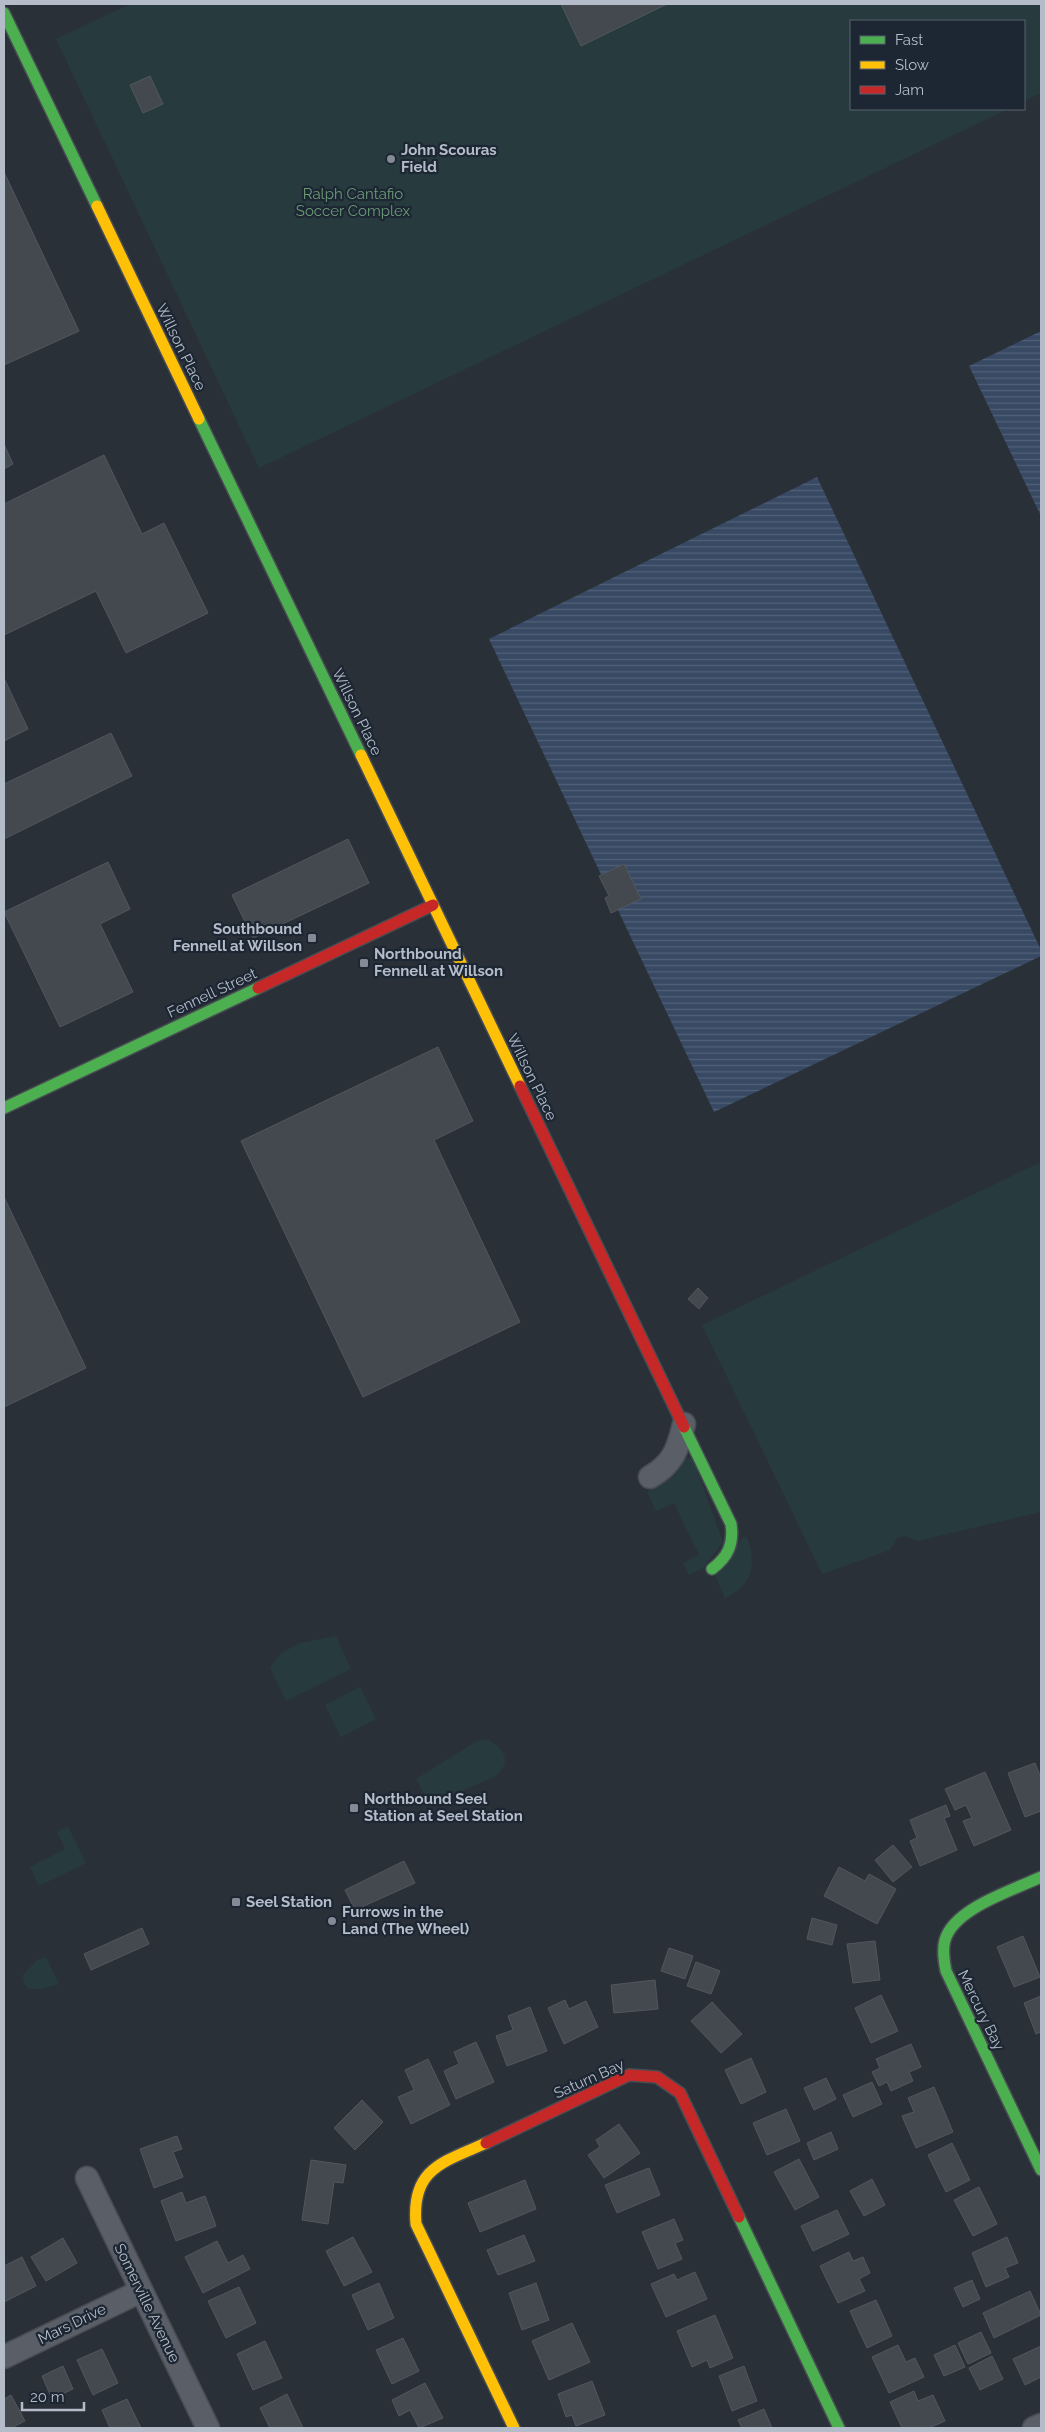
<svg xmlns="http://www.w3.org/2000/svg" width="1045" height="2432" font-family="Raleway,sans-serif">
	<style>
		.green { fill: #273a3e }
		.water { fill: url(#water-rules) }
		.building { fill: #444950; stroke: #52575f }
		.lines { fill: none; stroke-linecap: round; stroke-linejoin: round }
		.street-casing { stroke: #484c53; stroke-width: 25 }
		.fast-casing { stroke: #484c53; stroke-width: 14 }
		.slow-casing { stroke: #484c53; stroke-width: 14 }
		.jam-casing { stroke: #484c53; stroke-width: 14 }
		.street { stroke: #5a5e66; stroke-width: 22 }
		.fast { stroke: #4caf50; stroke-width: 11 }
		.slow { stroke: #ffc107; stroke-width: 11 }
		.jam { stroke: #c62828; stroke-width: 11 }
		.poi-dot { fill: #848b96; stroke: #1d2633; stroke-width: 2 }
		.labels { text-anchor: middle; stroke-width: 4.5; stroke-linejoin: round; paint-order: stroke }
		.poi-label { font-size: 15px; font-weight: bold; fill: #b4bcc9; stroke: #1d2633; text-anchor: start }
		.park-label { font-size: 15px; fill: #6b9a76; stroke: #1d2633 }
		.street-label { font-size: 15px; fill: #b4bcc9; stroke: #1d2633 }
	</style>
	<defs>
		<pattern id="water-rules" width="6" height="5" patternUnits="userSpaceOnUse" patternTransform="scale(1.25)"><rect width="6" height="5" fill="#384963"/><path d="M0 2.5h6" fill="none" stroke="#526178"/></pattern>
	</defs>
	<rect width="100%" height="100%" fill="#2a3038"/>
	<!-- green -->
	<path class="green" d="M130,4H1041V93L1024,101V21H851V109H1008L259,468L56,39Z
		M1041,1162V1512L917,1541L905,1536L897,1538L890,1550L822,1574L702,1325Z
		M686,1457L693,1459L723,1542L703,1568L689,1575L683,1563L699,1555L674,1503L656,1511L647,1492C656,1487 679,1467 686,1457Z
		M743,1537H747C757,1564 753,1585 725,1598L715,1575Z
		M336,1636L351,1669L286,1701L270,1668L281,1653L300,1643Z
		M360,1687L376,1719L341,1737L325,1705Z
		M486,1739C504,1746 513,1762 496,1776L430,1805L416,1779L475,1742Z
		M68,1826L86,1863L39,1886L30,1867L65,1849L57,1832Z
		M46,1957L59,1984C45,1988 22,1997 23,1975L37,1960Z"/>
	<!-- water -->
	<path class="water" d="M1041,331V516L969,366Z
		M817,477L1041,950V956L714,1112L489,639Z"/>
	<!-- building -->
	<path class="building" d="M561,4H667L581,46Z
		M150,76L163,104L143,113L130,85Z
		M4,172L79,331L4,365Z
		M4,444L13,464L4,469Z
		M104,455L142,534L164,523L208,613L126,653L96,591L4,635V504Z
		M4,678L28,729L4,741Z
		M111,733L132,776L4,839V784Z
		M348,839L369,883L253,938L232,895Z
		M108,862L130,909L100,924L133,992L60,1027L4,912Z
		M624,864L641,899L611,913L605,898L609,896L599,876Z
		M438,1047L473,1121L434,1140L520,1322L363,1397L241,1141Z
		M4,1197L86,1368L4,1407Z
		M698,1288L708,1298L699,1309L688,1299Z
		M1035,1763L1041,1778V1811L1025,1817L1008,1773Z
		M985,1772L1011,1830L974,1846L963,1821L972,1818L966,1805L955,1810L945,1789Z
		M946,1805L950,1816L944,1818L957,1850L920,1866L910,1841L917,1838L910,1820Z
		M893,1845L912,1867L893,1882L875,1860Z
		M404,1861L415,1883L355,1910L345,1890Z
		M839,1867L865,1881L869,1874L896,1889L877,1924L824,1896Z
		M812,1918L837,1925L832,1945L807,1939Z
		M142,1928L149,1944L91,1970L84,1954Z
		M1023,1936L1040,1977L1014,1987L997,1947Z
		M875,1941L880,1980L853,1983L847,1944Z
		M669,1948L693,1956L685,1979L661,1971Z
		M696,1962L720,1971L711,1994L687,1986Z
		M655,1980L658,2009L614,2013L611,1985Z
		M881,1995L898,2031L871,2043L855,2008Z
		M1041,1996V2032L1036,2034L1024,2003Z
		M565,2000L569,2009L586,2001L598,2027L564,2044L548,2008Z
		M712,2002L742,2034L721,2053L691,2021Z
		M530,2007L547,2051L507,2066L496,2036L513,2030L508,2016Z
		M476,2042L494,2082L456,2099L444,2071L459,2064L454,2052Z
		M911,2044L921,2067L909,2072L913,2081L891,2091L887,2082L879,2086L872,2072L880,2068L876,2059Z
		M751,2058L766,2092L741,2104L725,2070Z
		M428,2059L450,2105L411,2124L398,2097L414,2090L405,2070Z
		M826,2078L836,2099L814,2110L804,2088Z
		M872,2082L882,2104L853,2117L843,2095Z
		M934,2087L953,2132L916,2148L902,2116L914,2112L908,2098Z
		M362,2100L383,2122L355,2150L334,2128Z
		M786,2109L800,2141L767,2155L753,2123Z
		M619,2124L640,2153L604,2178L588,2155L600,2147L596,2140Z
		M831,2132L838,2149L814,2160L807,2143Z
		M177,2136L182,2149L173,2152L183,2177L154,2188L140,2149Z
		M952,2143L970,2180L946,2192L928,2155Z
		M799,2159L819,2197L795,2210L774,2172Z
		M311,2160L346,2165L343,2183L334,2182L328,2224L302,2220Z
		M649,2168L660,2195L617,2213L605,2185Z
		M872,2179L885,2205L864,2216L850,2191Z
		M525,2180L536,2209L480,2232L468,2203Z
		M979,2187L997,2224L973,2236L954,2200Z
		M182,2192L186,2203L205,2196L216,2226L176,2241L161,2201Z
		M837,2210L849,2234L813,2251L801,2226Z
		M674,2219L683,2240L675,2243L682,2259L658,2269L642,2232Z
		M524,2235L535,2261L498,2275L487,2250Z
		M353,2237L372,2272L344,2286L326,2251Z
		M1007,2237L1018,2263L1005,2268L1009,2277L986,2287L972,2253Z
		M63,2238L77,2263L46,2281L31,2257Z
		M217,2241L228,2263L243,2255L250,2269L203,2293L185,2257Z
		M849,2252L853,2261L863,2257L870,2273L859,2279L865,2291L838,2303L820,2266Z
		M22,2257L36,2286L4,2302V2266Z
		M695,2272L707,2299L666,2317L651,2284L674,2274L677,2280Z
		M972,2280L980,2299L963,2307L954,2288Z
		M379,2283L394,2318L368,2330L352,2295Z
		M536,2283L549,2320L522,2330L509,2293Z
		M239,2287L256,2323L226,2338L208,2301Z
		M1030,2291L1041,2315L994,2338L983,2313Z
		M876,2300L892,2336L867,2348L850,2311Z
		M715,2315L733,2358L710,2368L707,2360L692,2367L677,2331Z
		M572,2323L590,2362L549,2380L532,2341Z
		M981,2332L991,2353L968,2364L958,2343Z
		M403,2338L419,2371L392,2384L376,2350Z
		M265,2341L282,2378L253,2390L237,2354Z
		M898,2345L906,2362L915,2358L924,2377L889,2393L872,2357Z
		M955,2345L965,2367L944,2376L934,2355Z
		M1041,2346V2377L1025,2385L1013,2359Z
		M102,2349L118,2383L93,2395L77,2360Z
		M992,2356L1003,2379L980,2390L969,2368Z
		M63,2366L73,2389L52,2399L42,2376Z
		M744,2366L757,2401L732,2411L719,2376Z
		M592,2381L605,2415L576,2426L572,2415L566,2417L558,2394Z
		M425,2383L443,2418L419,2428L410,2410L399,2416L392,2400Z
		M914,2391L918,2401L933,2395L945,2421L929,2428H902L890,2402Z
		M287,2394L303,2428H270L260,2408Z
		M11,2395L25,2421L11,2428H4V2399Z
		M127,2399L141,2428H110L102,2410Z
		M764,2409L772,2428H742L738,2420Z"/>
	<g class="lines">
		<!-- street casing -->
		<g class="street-casing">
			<path id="street" d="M650,1477C673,1464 678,1449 684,1424
				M87,2178L208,2428
				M4,2357L141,2291
				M1034,2428L1041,2425"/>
		</g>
		<!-- fast casing -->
		<g class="fast-casing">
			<path id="fast" d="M4,13L97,206
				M199,419L361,755
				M4,1108L258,988
				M684,1427L731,1524C734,1544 728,1557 712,1569
				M1041,1877C1014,1890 954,1908 945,1940C942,1950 944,1961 946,1971L1041,2170
				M739,2217L839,2428"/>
		</g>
		<!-- slow casing -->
		<g class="slow-casing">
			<path id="slow" d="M97,206L199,419
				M361,755L520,1086
				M486,2143C444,2162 411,2168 416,2224L514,2428"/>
		</g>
		<!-- jam casing -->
		<g class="jam-casing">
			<path id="jam" d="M258,988L433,905
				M520,1086L684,1427
				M486,2143L629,2075L657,2077L680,2093L739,2217"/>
		</g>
		<!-- street -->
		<use href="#street" class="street"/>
		<!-- fast -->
		<use href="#fast" class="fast"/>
		<!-- slow -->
		<use href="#slow" class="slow"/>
		<!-- jam -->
		<use href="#jam" class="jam"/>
	</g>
	<!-- markers -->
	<g class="poi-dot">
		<circle cx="391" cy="159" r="5"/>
		<rect x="307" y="933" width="10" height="10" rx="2.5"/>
		<rect x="359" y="958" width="10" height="10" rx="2.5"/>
		<rect x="349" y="1803" width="10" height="10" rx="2.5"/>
		<rect x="231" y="1897" width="10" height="10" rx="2.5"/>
		<circle cx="332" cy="1921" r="5"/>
	</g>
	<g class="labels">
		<!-- poi labels -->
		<g class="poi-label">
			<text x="401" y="155">John Scouras<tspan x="401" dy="17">Field</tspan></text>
			<text x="302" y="934" text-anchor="end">Southbound<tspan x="302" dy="17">Fennell at Willson</tspan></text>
			<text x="374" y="959">Northbound<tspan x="374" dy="17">Fennell at Willson</tspan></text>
			<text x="364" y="1804">Northbound Seel<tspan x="364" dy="17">Station at Seel Station</tspan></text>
			<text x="246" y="1907">Seel Station</text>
			<text x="342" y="1917">Furrows in the<tspan x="342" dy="17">Land (The Wheel)</tspan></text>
		</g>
		<!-- park labels -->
		<g class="park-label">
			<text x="353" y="199">Ralph Cantafio<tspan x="353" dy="17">Soccer Complex</tspan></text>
		</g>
		<!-- street labels -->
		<g class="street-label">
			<text transform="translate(181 347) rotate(64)" y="5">Willson Place</text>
			<text transform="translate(357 712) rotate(64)" y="5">Willson Place</text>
			<text transform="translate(212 993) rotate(-25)" y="5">Fennell Street</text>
			<text transform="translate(532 1077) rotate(64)" y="5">Willson Place</text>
			<text transform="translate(981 2010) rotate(64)" y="5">Mercury Bay</text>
			<text transform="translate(589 2079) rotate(-24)" y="5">Saturn Bay</text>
			<text transform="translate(147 2303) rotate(64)" y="5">Somerville Avenue</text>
			<text transform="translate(72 2324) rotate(-26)" y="5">Mars Drive</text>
		</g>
	</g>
	<!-- border -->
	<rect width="1045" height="2432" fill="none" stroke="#b4bcc9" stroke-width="10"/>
	<!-- legend -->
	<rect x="850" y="20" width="175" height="90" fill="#1d2633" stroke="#59626f"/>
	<rect x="860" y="36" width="25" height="8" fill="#4caf50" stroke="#59626f"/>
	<text x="895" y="45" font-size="15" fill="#b4bcc9">Fast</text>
	<rect x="860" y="61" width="25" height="8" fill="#ffc107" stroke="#59626f"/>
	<text x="895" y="70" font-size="15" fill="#b4bcc9">Slow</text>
	<rect x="860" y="86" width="25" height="8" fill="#c62828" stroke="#59626f"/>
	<text x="895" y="95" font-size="15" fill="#b4bcc9">Jam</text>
	<!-- scale -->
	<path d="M22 2402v8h62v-8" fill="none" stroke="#b4bcc9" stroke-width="2.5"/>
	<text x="30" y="2402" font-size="15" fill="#b4bcc9" stroke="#1d2633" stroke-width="4" paint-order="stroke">20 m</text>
</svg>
